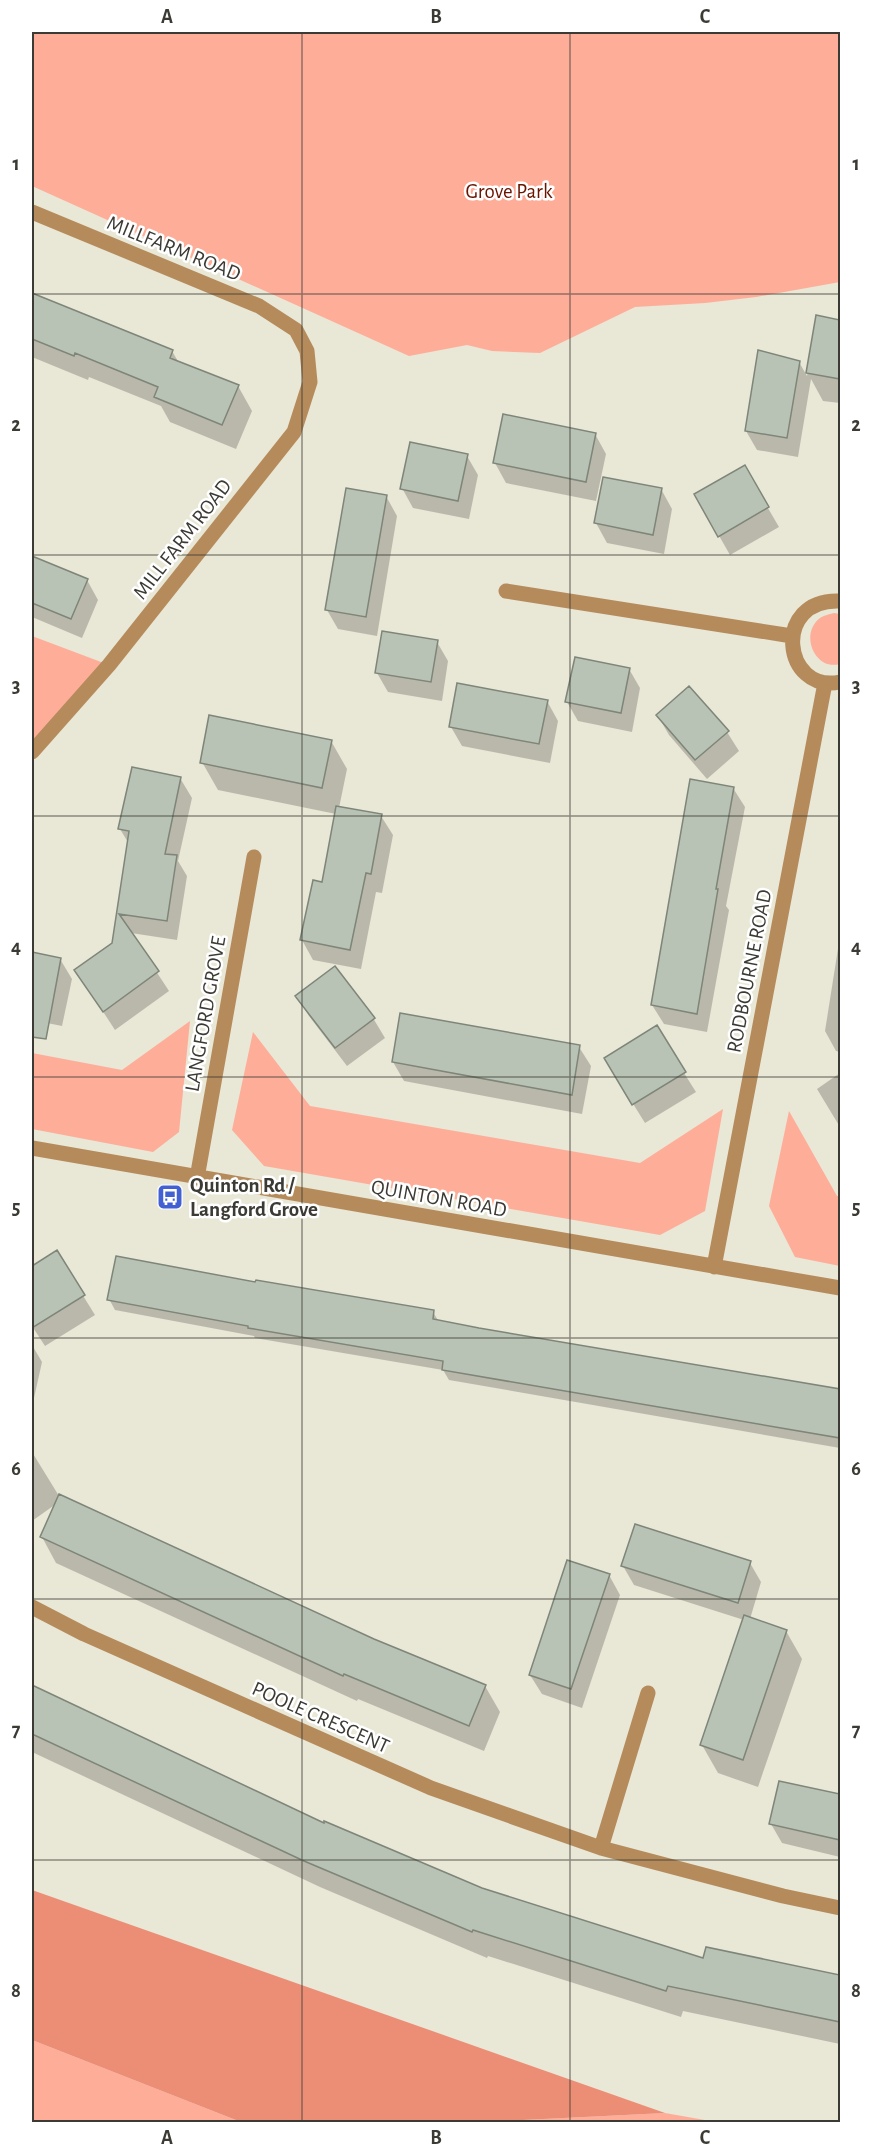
<svg xmlns="http://www.w3.org/2000/svg" width="872" height="2154" font-family="'Alegreya Sans',sans-serif">
	<style>
		.green { fill: #fead99 }
		.forest { fill: #ec8d76 }
		.shadow { fill: #0003 }
		.building { fill: #b9c3b5; stroke: #7d8679; stroke-width: 1.5 }
		.lines { fill: none; stroke-linecap: round; stroke-linejoin: round }
		.minor { stroke: #b58b5c; stroke-width: 15 }
		.grid { fill: none; stroke: #3b3a34; stroke-width: 1.5; stroke-opacity: 0.55 }
		.labels { text-anchor: middle; stroke-width: 5; stroke-linejoin: round; paint-order: stroke }
		.park-label { font-size: 21px; fill: #691500; stroke: #fff }
		.street-label { font-size: 21px; fill: #3b3a34; stroke: #fff }
		.poi-label { font-size: 21px; font-weight: bold; fill: #3b3a34; stroke: #fff; text-anchor: start }
		.neatline { fill: none; stroke: #3b3a34; stroke-width: 2 }
		.grid-label { font-size: 20px; text-anchor: middle; font-weight: bold; fill: #3b3a34 }
	</style>
	<rect width="100%" height="100%" fill="#e9e7d6"/>
	<!-- green -->
	<path class="green" d="M32,32H840V282L756,297L705,303L635,307L540,353L492,351L467,345L409,356L32,186Z
		M834,613L840,614V664C815,671 799,634 820,618C823,616 829,614 834,613Z
		M32,636L109,665L32,752Z
		M190,1021L179,1132L153,1152L32,1129V1053L122,1070Z
		M253,1032L310,1106L640,1163L723,1109L705,1211L660,1235L264,1166L232,1130Z
		M789,1111L837,1196H840V1266L795,1257L769,1206Z
		M32,2040L241,2122H32Z
		M665,2113L716,2122H484Z"/>
	<!-- forest -->
	<path class="forest" d="M32,1890L665,2113L484,2122H241L32,2040Z"/>
	<!-- shadow -->
	<path class="shadow" d="M32,294L172,351L179,363L238,386L252,411L236,449L170,422L161,406L89,377L88,380L32,357Z
		M817,317L840,321V403L823,401L811,379L798,457L757,450L746,431L799,362L807,376Z
		M595,434L606,454L596,501L506,483L495,463Z
		M467,456L478,475L469,519L413,508L402,488Z
		M744,467L779,527L730,555L696,495Z
		M661,489L672,509L664,554L607,543L596,523Z
		M386,496L397,516L377,636L338,629L327,610Z
		M32,558L87,580L98,600L82,638L32,617Z
		M437,642L448,661L442,701L388,692L377,673Z
		M629,669L640,688L632,732L578,721L567,702Z
		M547,701L558,721L550,763L462,746L451,727Z
		M658,716L727,732L739,751L707,779L669,735Z
		M331,741L347,769L339,808L381,816L393,835L382,893L376,892L361,969L313,960L302,940L324,883L336,814L218,790L202,762Z
		M180,778L192,798L178,861L187,876L177,940L131,933L169,991L115,1030L76,970L114,944L129,844L120,829Z
		M733,788L745,807L726,906L729,910L707,1032L664,1024L652,1005Z
		M840,936V1052L836,1051L825,1031Z
		M32,954L60,959L72,979L62,1026L32,1020Z
		M297,997L373,1018L385,1038L347,1066L309,1016Z
		M579,1047L591,1066L582,1114L404,1081L393,1062Z
		M684,1073L696,1092L645,1123L617,1078Z
		M840,1073V1127L817,1089Z
		M56,1252L95,1315L45,1346L32,1326V1268Z
		M257,1284L433,1312L439,1322L840,1390V1448L449,1380L443,1370L255,1338L254,1336L115,1310L109,1299Z
		M32,1345L42,1362L32,1407Z
		M32,1452L59,1496L373,1640L485,1686L500,1712L484,1751L358,1699L357,1701L56,1563L42,1537L56,1504L32,1521Z
		M750,1563L761,1582L750,1619L786,1631L802,1659L758,1787L718,1773L702,1745L744,1620L634,1585L623,1566Z
		M609,1575L620,1595L582,1708L542,1694L530,1675Z
		M32,1686L324,1825L482,1889L704,1960L707,1949L840,1977V2044L683,2011L681,2017L488,1956L487,1958L320,1887L32,1752Z
		M780,1782L840,1796V1857L782,1843L771,1824Z"/>
	<!-- building -->
	<path class="building" d="M32,293L173,350L170,358L239,385L222,425L154,397L158,387L75,353L74,356L32,339Z
		M816,315L840,320V379L806,373Z
		M758,350L800,361L787,438L745,431Z
		M503,414L596,433L586,482L493,463Z
		M410,442L468,454L458,501L400,489Z
		M745,465L769,507L718,537L694,494Z
		M603,477L662,488L653,535L594,523Z
		M346,488L387,495L366,617L325,610Z
		M32,556L88,579L71,619L32,603Z
		M382,631L438,640L431,682L375,673Z
		M575,657L630,668L621,713L565,702Z
		M457,683L548,700L539,744L449,727Z
		M689,686L729,731L695,760L656,715Z
		M209,715L332,740L322,788L200,763Z
		M132,767L181,777L165,854L177,855L167,921L119,914L159,971L103,1012L74,970L112,943L129,831L118,829Z
		M690,779L734,787L716,889H718L697,1014L651,1005Z
		M336,806L382,814L371,874L366,873L350,950L300,940L313,880L322,882Z
		M32,952L61,958L46,1039L32,1037Z
		M335,966L375,1018L335,1048L295,996Z
		M400,1013L580,1045L572,1095L392,1062Z
		M657,1025L686,1072L632,1105L604,1058Z
		M57,1250L85,1295L32,1328V1266Z
		M116,1256L255,1282L256,1280L434,1310L433,1319L479,1328L840,1389V1438L442,1370L443,1361L248,1328V1326L107,1300Z
		M59,1494L374,1639L486,1685L469,1726L344,1674L343,1676L40,1537Z
		M635,1524L751,1561L738,1603L621,1566Z
		M567,1560L610,1574L571,1689L529,1675Z
		M744,1615L787,1630L743,1760L700,1745Z
		M32,1685L324,1823V1821L482,1888L703,1958L706,1947L840,1975V2022L668,1986L666,1991L473,1930L472,1932L304,1861L32,1734Z
		M779,1781L840,1794V1840L769,1824Z"/>
	<g class="lines">
		<!-- minor -->
		<path class="minor" d="M32,212L259,306L296,330L307,351L310,382L294,432L109,665L32,752
			M506,591L792,636
			M840,601C771,598 783,694 840,682
			M32,1148L840,1288
			M197,1178L254,857
			M714,1267L825,683
			M32,1607L84,1634L431,1788L601,1848L783,1896L840,1908
			M601,1848L648,1693"/>
	</g>
	<!-- grid -->
	<path class="grid" d="M302,32V2122M570,32V2122M32,294H840M32,555H840M32,816H840M32,1077H840M32,1338H840M32,1599H840M32,1860H840"/>
	<!-- icons -->
	<defs>
		<g id="bus-square" transform="scale(1.35)"><rect x="-9" y="-9" width="18" height="18" rx="4" fill="#4360d3" stroke="#fff"/><path d="M-5-6H5V4H4V6H2V4H-2V6H-4V4H-5ZM-3.5-4V0h7V-4ZM-3.5 1.2v1.5H-2V1.2ZM2 1.2v1.5H3.5V1.2Z" fill="#fff"/></g>
	</defs>
	<g fill-rule="evenodd">
		<use href="#bus-square" x="170" y="1197"/>
	</g>
	<g class="labels">
		<!-- park labels -->
		<g class="park-label">
			<text x="509" y="198">Grove Park</text>
		</g>
		<!-- street labels -->
		<g class="street-label">
			<text transform="translate(174 248) rotate(22)" y="7">MILLFARM ROAD</text>
			<text transform="translate(182 539) rotate(-52)" y="7">MILL FARM ROAD</text>
			<text transform="translate(749 971) rotate(-79)" y="7">RODBOURNE ROAD</text>
			<text transform="translate(205 1014) rotate(-80)" y="7">LANGFORD GROVE</text>
			<text transform="translate(439 1198) rotate(10)" y="7">QUINTON ROAD</text>
			<text transform="translate(321 1717) rotate(24)" y="7">POOLE CRESCENT</text>
		</g>
		<!-- poi labels -->
		<g class="poi-label">
			<text x="190" y="1192">Quinton Rd /<tspan x="190" dy="24">Langford Grove</tspan></text>
		</g>
	</g>
	<!-- border -->
	<rect width="872" height="2154" fill="none" stroke="#ffffff" stroke-width="66"/>
	<rect x="33" y="33" width="806" height="2088" class="neatline"/>
	<g class="grid-label">
		<text x="167" y="23">A</text>
		<text x="436" y="23">B</text>
		<text x="705" y="23">C</text>
		<text x="16" y="170">1</text>
		<text x="856" y="170">1</text>
		<text x="16" y="431">2</text>
		<text x="856" y="431">2</text>
		<text x="16" y="692">3</text>
		<text x="856" y="692">3</text>
		<text x="16" y="953">4</text>
		<text x="856" y="953">4</text>
		<text x="16" y="1214">5</text>
		<text x="856" y="1214">5</text>
		<text x="16" y="1475">6</text>
		<text x="856" y="1475">6</text>
		<text x="16" y="1736">7</text>
		<text x="856" y="1736">7</text>
		<text x="16" y="1997">8</text>
		<text x="856" y="1997">8</text>
		<text x="167" y="2144">A</text>
		<text x="436" y="2144">B</text>
		<text x="705" y="2144">C</text>
	</g>
</svg>
